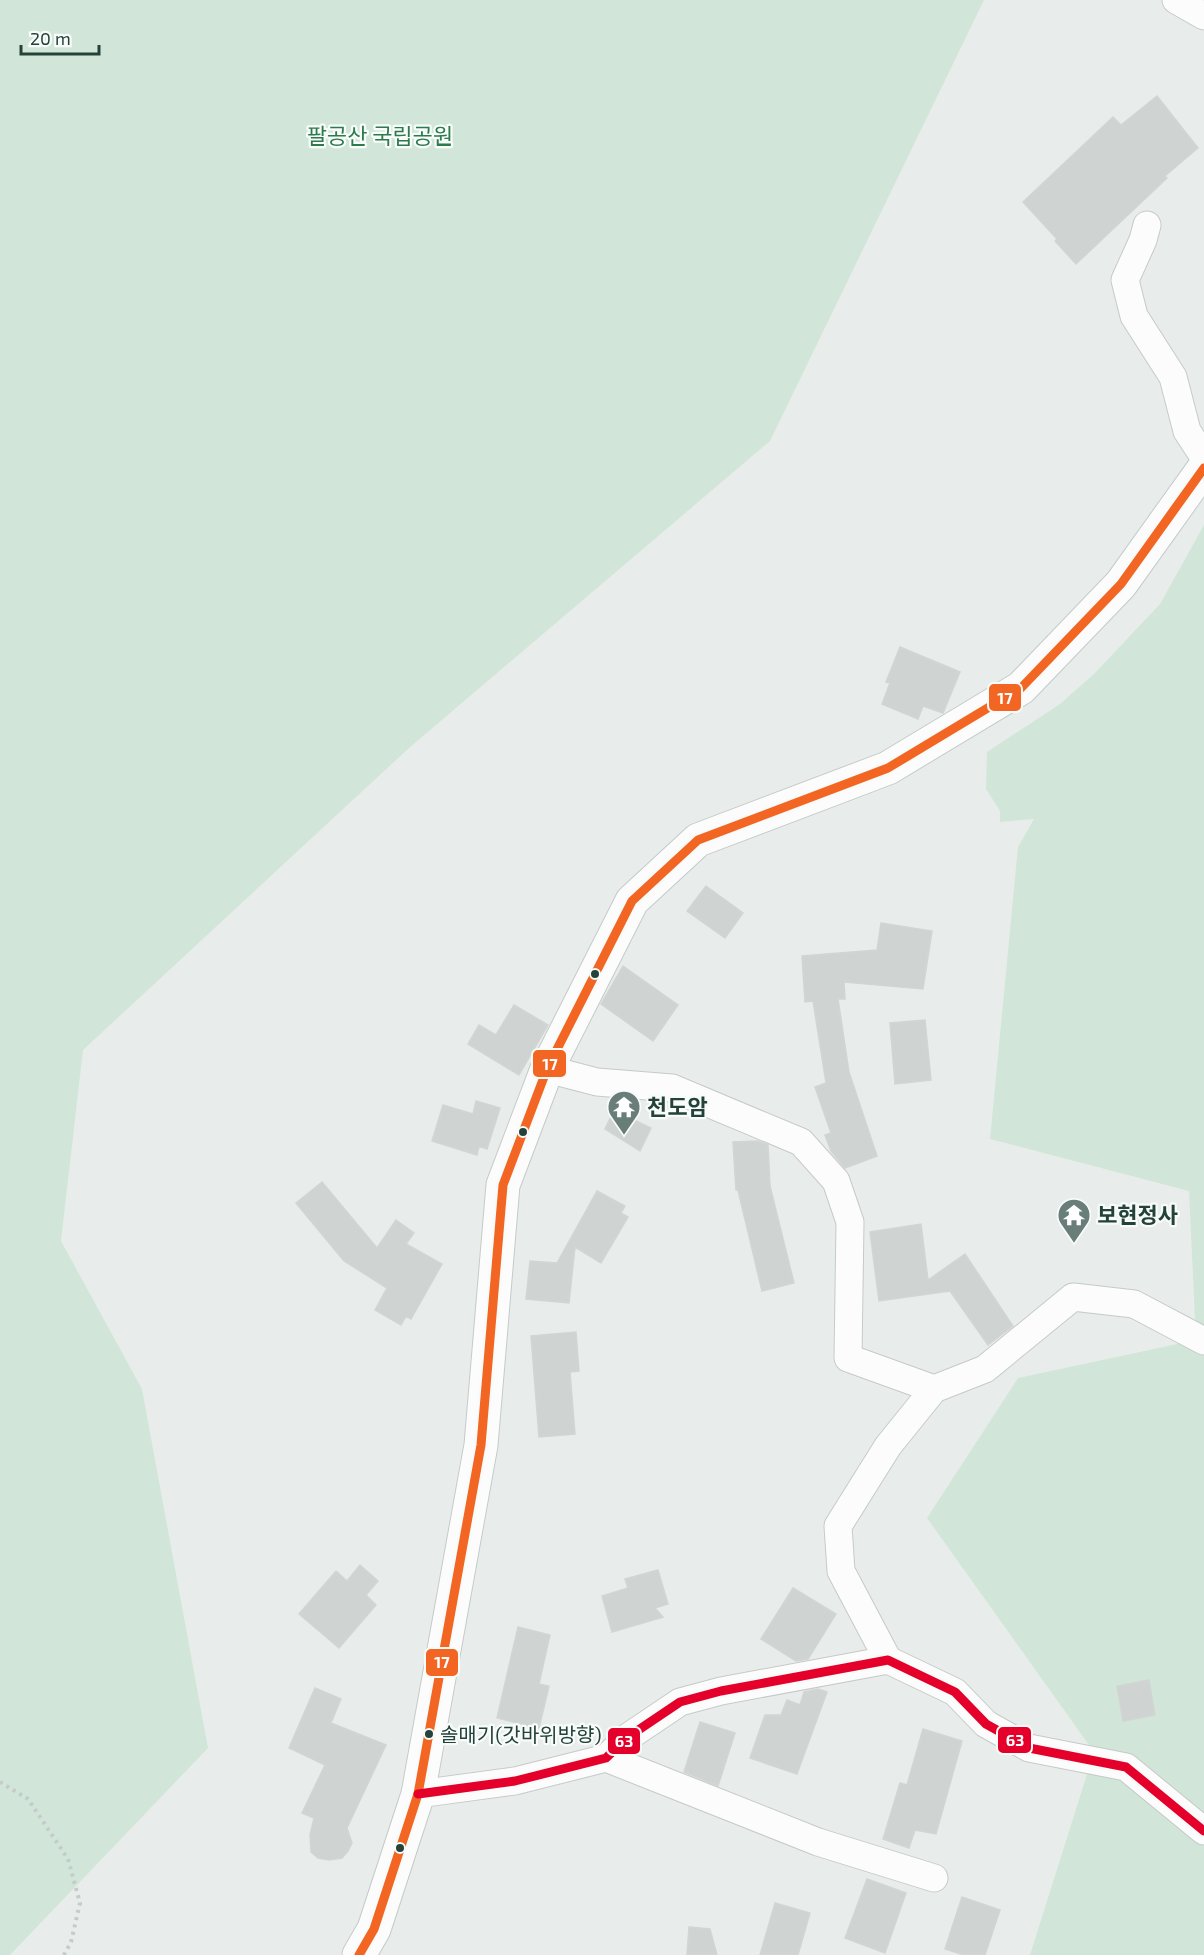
<svg xmlns="http://www.w3.org/2000/svg" width="1204" height="1955" font-family="'Exo 2','Noto Sans KR',sans-serif">
	<style>
		.green { fill: #d1e6d8 }
		.building { fill: #cfd4d2; stroke: #d1d6d4; stroke-width: 1.5 }
		.lines { fill: none; stroke-linecap: round; stroke-linejoin: round }
		.street-casing { stroke: #c5cac8; stroke-width: 29 }
		.secondary-casing { stroke: #c3cbc8; stroke-width: 35 }
		.path { stroke: #c3ccca; stroke-width: 4; stroke-dasharray: 3 4.5; stroke-linecap: butt }
		.street { stroke: #fcfcfc; stroke-width: 27 }
		.secondary { stroke: #fcfcfc; stroke-width: 33 }
		.bus-1-casing { stroke: #f7fbf9; stroke-width: 14 }
		.bus-2-casing { stroke: #f7fbf9; stroke-width: 14 }
		.bus-1 { stroke: #f26522; stroke-width: 9 }
		.bus-2 { stroke: #e4002b; stroke-width: 9 }
		.bus-dot { fill: #24423a; stroke: #f7fbf9; stroke-width: 2 }
		.labels { text-anchor: middle; stroke-width: 4.5; stroke-linejoin: round; paint-order: stroke }
		.bus-label { font-size: 20px; fill: #24423a; stroke: #f7fbf9; text-anchor: start }
		.park-label { font-size: 22px; fill: #2d7a4b; stroke: #f7fbf9 }
		.poi-label { font-size: 22px; font-weight: bold; fill: #24423a; stroke: #f7fbf9; text-anchor: start }
		.line-badge { stroke: #f7fbf9; stroke-width: 2 }
		.badge-label { font-size: 16px; text-anchor: middle; font-weight: bold; fill: #fff }
	</style>
	<rect width="100%" height="100%" fill="#e8edeb"/>
	<!-- green -->
	<path class="green" d="M0,0H984L770,441L409,748L83,1050L61,1241L142,1389L208,1748L10,1955H0Z
		M1204,525V1955H1030L1094,1752L927,1518L1018,1378L1196,1340L1189,1191L990,1139L1018,847L1034,819L1000,822V811L986,789L987,752L1060,704L1095,673L1160,604Z"/>
	<!-- building -->
	<path class="building" d="M1157,96L1198,148L1165,176L1167,178L1076,264L1055,241L1057,239L1023,202L1113,117L1121,125Z
		M900,647L960,672L943,713L923,706L918,719L882,704L890,683L886,682Z
		M706,886L743,913L725,938L687,911Z
		M881,923L932,931L923,989L844,982L845,999H838L849,1072L877,1156L845,1168L831,1151L825,1135L831,1133L815,1087L826,1083L813,1001L805,1002L802,956L877,950Z
		M623,966L678,1005L653,1041L601,1004Z
		M514,1005L548,1025L519,1075L468,1044L479,1025L496,1035Z
		M925,1020L931,1080L895,1084L890,1023Z
		M476,1101L500,1108L487,1149L479,1146L477,1155L432,1141L443,1105L473,1114Z
		M614,1110L651,1128L640,1151L605,1129Z
		M758,1141L768,1145L770,1186L794,1283L762,1291L738,1190H736L733,1142Z
		M322,1182L377,1248L396,1220L414,1233L406,1244L442,1264L411,1319L406,1316L401,1325L375,1310L387,1288L344,1261L296,1203Z
		M597,1191L625,1206L621,1213L628,1217L601,1263L575,1247L569,1303L526,1299L530,1261L557,1263Z
		M921,1224L928,1280L965,1254L1013,1326L988,1345L950,1291L879,1301L870,1232Z
		M576,1332L579,1371L570,1372L575,1434L539,1437L531,1336Z
		M360,1565L378,1581L366,1595L376,1605L339,1648L299,1614L336,1571L347,1581Z
		M658,1570L668,1604L655,1608L663,1617L612,1632L602,1596L628,1588L625,1579Z
		M793,1588L836,1614L808,1659L796,1661L761,1639Z
		M518,1627L550,1635L539,1684L549,1686L539,1728L497,1718Z
		M1149,1680L1155,1715L1123,1721L1117,1686Z
		M315,1688L341,1699L331,1723L386,1745L347,1828L352,1843L348,1851L342,1858L329,1860L318,1858L311,1852L310,1835L314,1818L302,1813L325,1765L289,1748Z
		M818,1689L827,1692L797,1774L750,1758L765,1715H781L787,1700L800,1705L804,1692Z
		M700,1722L735,1733L718,1786L684,1772Z
		M923,1729L962,1741L936,1834L915,1830L909,1848L883,1839L900,1783L907,1785Z
		M867,1879L906,1893L885,1953L845,1938Z
		M962,1897L1000,1910L985,1955H964L945,1949Z
		M775,1903L810,1913L798,1955H760Z
		M689,1927L710,1929L717,1955H687Z"/>
	<g class="lines">
		<!-- street casing -->
		<g class="street-casing">
			<path id="street" d="M1176,0L1204,16
				M1147,225L1143,240L1125,280L1134,316L1173,377L1187,431L1204,457
				M547,1069L597,1082L672,1088L801,1142L836,1181L850,1222L848,1358L934,1389
				M888,1660L841,1571L838,1526L888,1446L934,1389L985,1369L1073,1297L1134,1304L1204,1341
				M606,1758L818,1842L934,1878
				M418,1794L515,1781L606,1758L628,1737L680,1702L721,1691L888,1660L955,1692L986,1724L1029,1748L1126,1767L1204,1831"/>
		</g>
		<!-- secondary casing -->
		<g class="secondary-casing">
			<path id="secondary" d="M359,1955L374,1929L418,1794L481,1445L503,1185L547,1069L632,901L698,840L888,768L1021,688L1121,584L1204,468"/>
		</g>
		<!-- path -->
		<path class="path" d="M0,1782L28,1799L68,1859L80,1903L71,1942L64,1955"/>
		<!-- street -->
		<use href="#street" class="street"/>
		<!-- secondary -->
		<use href="#secondary" class="secondary"/>
		<!-- bus-1 casing -->
		<g class="bus-1-casing">
			<path id="bus-1" d="M359,1955L374,1929L418,1794L481,1445L503,1185L547,1069L632,901L698,840L888,768L1021,688L1121,584L1204,468"/>
		</g>
		<!-- bus-2 casing -->
		<g class="bus-2-casing">
			<path id="bus-2" d="M418,1794L515,1781L606,1758L628,1737L680,1702L721,1691L888,1660L955,1692L986,1724L1029,1748L1126,1767L1204,1831"/>
		</g>
		<!-- bus-1 -->
		<use href="#bus-1" class="bus-1"/>
		<!-- bus-2 -->
		<use href="#bus-2" class="bus-2"/>
	</g>
	<!-- icons -->
	<defs>
		<g id="temple-pin" transform="scale(1.725)"><path d="M0 17L-7.5 6A9.5 9.5 0 1 1 7.5 6Z" fill="#697e78" stroke="#f7fbf9"/><path d="M0-6L5-2H3V0L6.5 2.5H4V6H1.5V3h-3V6H-4V2.5H-6.5L-3 0V-2H-5Z" fill="#fff"/></g>
	</defs>
	<g fill-rule="evenodd">
		<use href="#temple-pin" x="624" y="1107"/>
		<use href="#temple-pin" x="1074" y="1215"/>
	</g>
	<!-- markers -->
	<g class="bus-dot">
		<circle cx="595" cy="974" r="5"/>
		<circle cx="523" cy="1132" r="5"/>
		<circle cx="429" cy="1734" r="5"/>
		<circle cx="400" cy="1848" r="5"/>
	</g>
	<g class="labels">
		<!-- bus labels -->
		<g class="bus-label">
			<text x="440" y="1742">솔매기(갓바위방향)</text>
		</g>
		<!-- park labels -->
		<g class="park-label">
			<text x="380" y="144">팔공산 국립공원</text>
		</g>
		<!-- poi labels -->
		<g class="poi-label">
			<text x="647" y="1115">천도암</text>
			<text x="1097" y="1223">보현정사</text>
		</g>
	</g>
	<g class="line-badge">
		<rect x="988" y="683" width="34" height="29" rx="6" fill="#f26522"/>
		<rect x="532" y="1049" width="35" height="29" rx="6" fill="#f26522"/>
		<rect x="425" y="1648" width="34" height="29" rx="6" fill="#f26522"/>
		<rect x="997" y="1726" width="35" height="28" rx="6" fill="#e4002b"/>
		<rect x="607" y="1727" width="34" height="28" rx="6" fill="#e4002b"/>
	</g>
	<g class="badge-label">
		<text x="1005" y="704">17</text>
		<text x="550" y="1070">17</text>
		<text x="442" y="1668">17</text>
		<text x="1015" y="1746">63</text>
		<text x="624" y="1747">63</text>
	</g>
	<!-- scale -->
	<path d="M21 45v9h78v-9" fill="none" stroke="#24423a" stroke-width="3"/>
	<text x="30" y="45" font-size="18" fill="#24423a" stroke="#f7fbf9" stroke-width="4.5" paint-order="stroke">20 m</text>
</svg>
